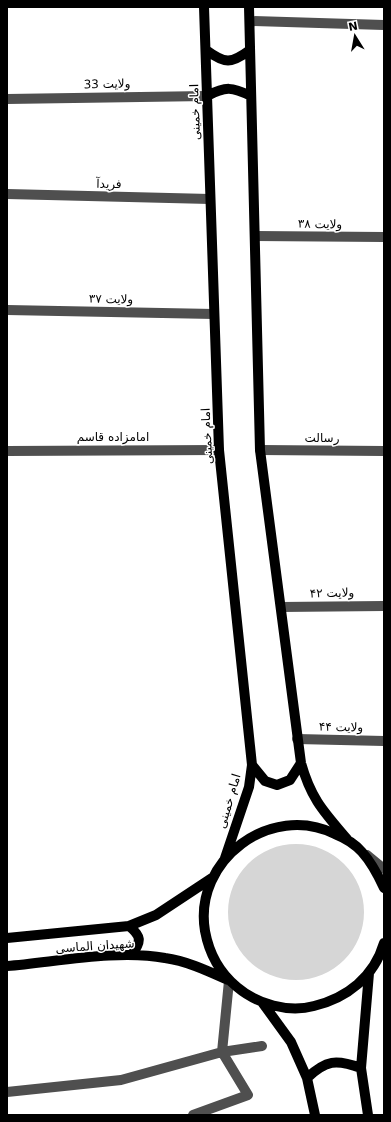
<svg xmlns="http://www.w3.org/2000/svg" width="391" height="1122" font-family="'DejaVu Sans',Cairo,sans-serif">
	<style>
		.green { fill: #d6d6d6 }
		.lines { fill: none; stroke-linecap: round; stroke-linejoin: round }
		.minor { stroke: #4f4f4f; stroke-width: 10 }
		.major { stroke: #000; stroke-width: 10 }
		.labels { text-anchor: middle; stroke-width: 3; stroke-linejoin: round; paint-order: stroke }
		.street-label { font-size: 12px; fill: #000; stroke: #fff }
	</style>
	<rect width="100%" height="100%" fill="#fff"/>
	<!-- green -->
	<path class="green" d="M228 912a68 68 0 1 1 136 0a68 68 0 1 1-136 0Z"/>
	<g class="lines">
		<!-- minor -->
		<path class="minor" d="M250,21L384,25
			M7,99L207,96
			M7,194L210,199
			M255,236L384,237
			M7,310L214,314
			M260,450L384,451
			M7,451L219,450
			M281,607L384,606
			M297,739L384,741
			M367,855L384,869
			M7,1092L121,1080L222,1052L229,981
			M193,1115L248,1095L222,1052L262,1046"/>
		<!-- major -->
		<path class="major" d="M204,7L219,450L252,765L249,787L225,858
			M249,7L260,450L301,763C311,799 324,812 347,839
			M206,50C225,64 231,64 250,50
			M207,96C226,86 232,87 251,96
			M252,765L265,781L277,785L290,780L301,763
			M384,888C378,875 372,863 362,852C355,844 345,838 335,834C271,802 193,860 205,931C209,953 220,973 237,987C257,1004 288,1013 314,1006C347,998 374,977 384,943
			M129,926C141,936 142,941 132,954
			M7,938L129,926L156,915L212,878
			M7,966C56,962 118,949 165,958C187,961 208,971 228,980
			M262,1002L291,1042L307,1078L315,1115
			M307,1078C326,1060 336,1059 361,1068
			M368,1115L361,1068L369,973"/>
	</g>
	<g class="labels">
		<!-- street labels -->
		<g class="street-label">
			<text transform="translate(107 84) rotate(-1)" y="4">ولایت 33</text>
			<text transform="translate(195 112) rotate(-92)" y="4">امام خمینی</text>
			<text transform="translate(109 184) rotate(1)" y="4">فریدآ</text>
			<text transform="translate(320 224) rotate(1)" y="4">ولایت ۳۸</text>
			<text transform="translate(111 299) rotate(1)" y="4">ولایت ۳۷</text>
			<text transform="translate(207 436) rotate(-93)" y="4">امام خمینی</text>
			<text x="113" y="441">امامزاده قاسم</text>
			<text x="322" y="442">رسالت</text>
			<text transform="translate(332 593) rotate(-1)" y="4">ولایت ۴۲</text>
			<text transform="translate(341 727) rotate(1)" y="4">ولایت ۴۴</text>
			<text transform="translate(229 801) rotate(-74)" y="4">امام خمینی</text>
			<text transform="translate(95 946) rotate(-4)" y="4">شهیدان الماسی</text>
		</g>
	</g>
	<!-- border -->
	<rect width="391" height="1122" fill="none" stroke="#000000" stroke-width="16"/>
	<!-- north arrow -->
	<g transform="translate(355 36) rotate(349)" stroke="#ffffff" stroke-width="3" paint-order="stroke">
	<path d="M0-3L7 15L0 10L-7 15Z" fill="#000000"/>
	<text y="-6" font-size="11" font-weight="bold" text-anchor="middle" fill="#000000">N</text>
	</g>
</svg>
